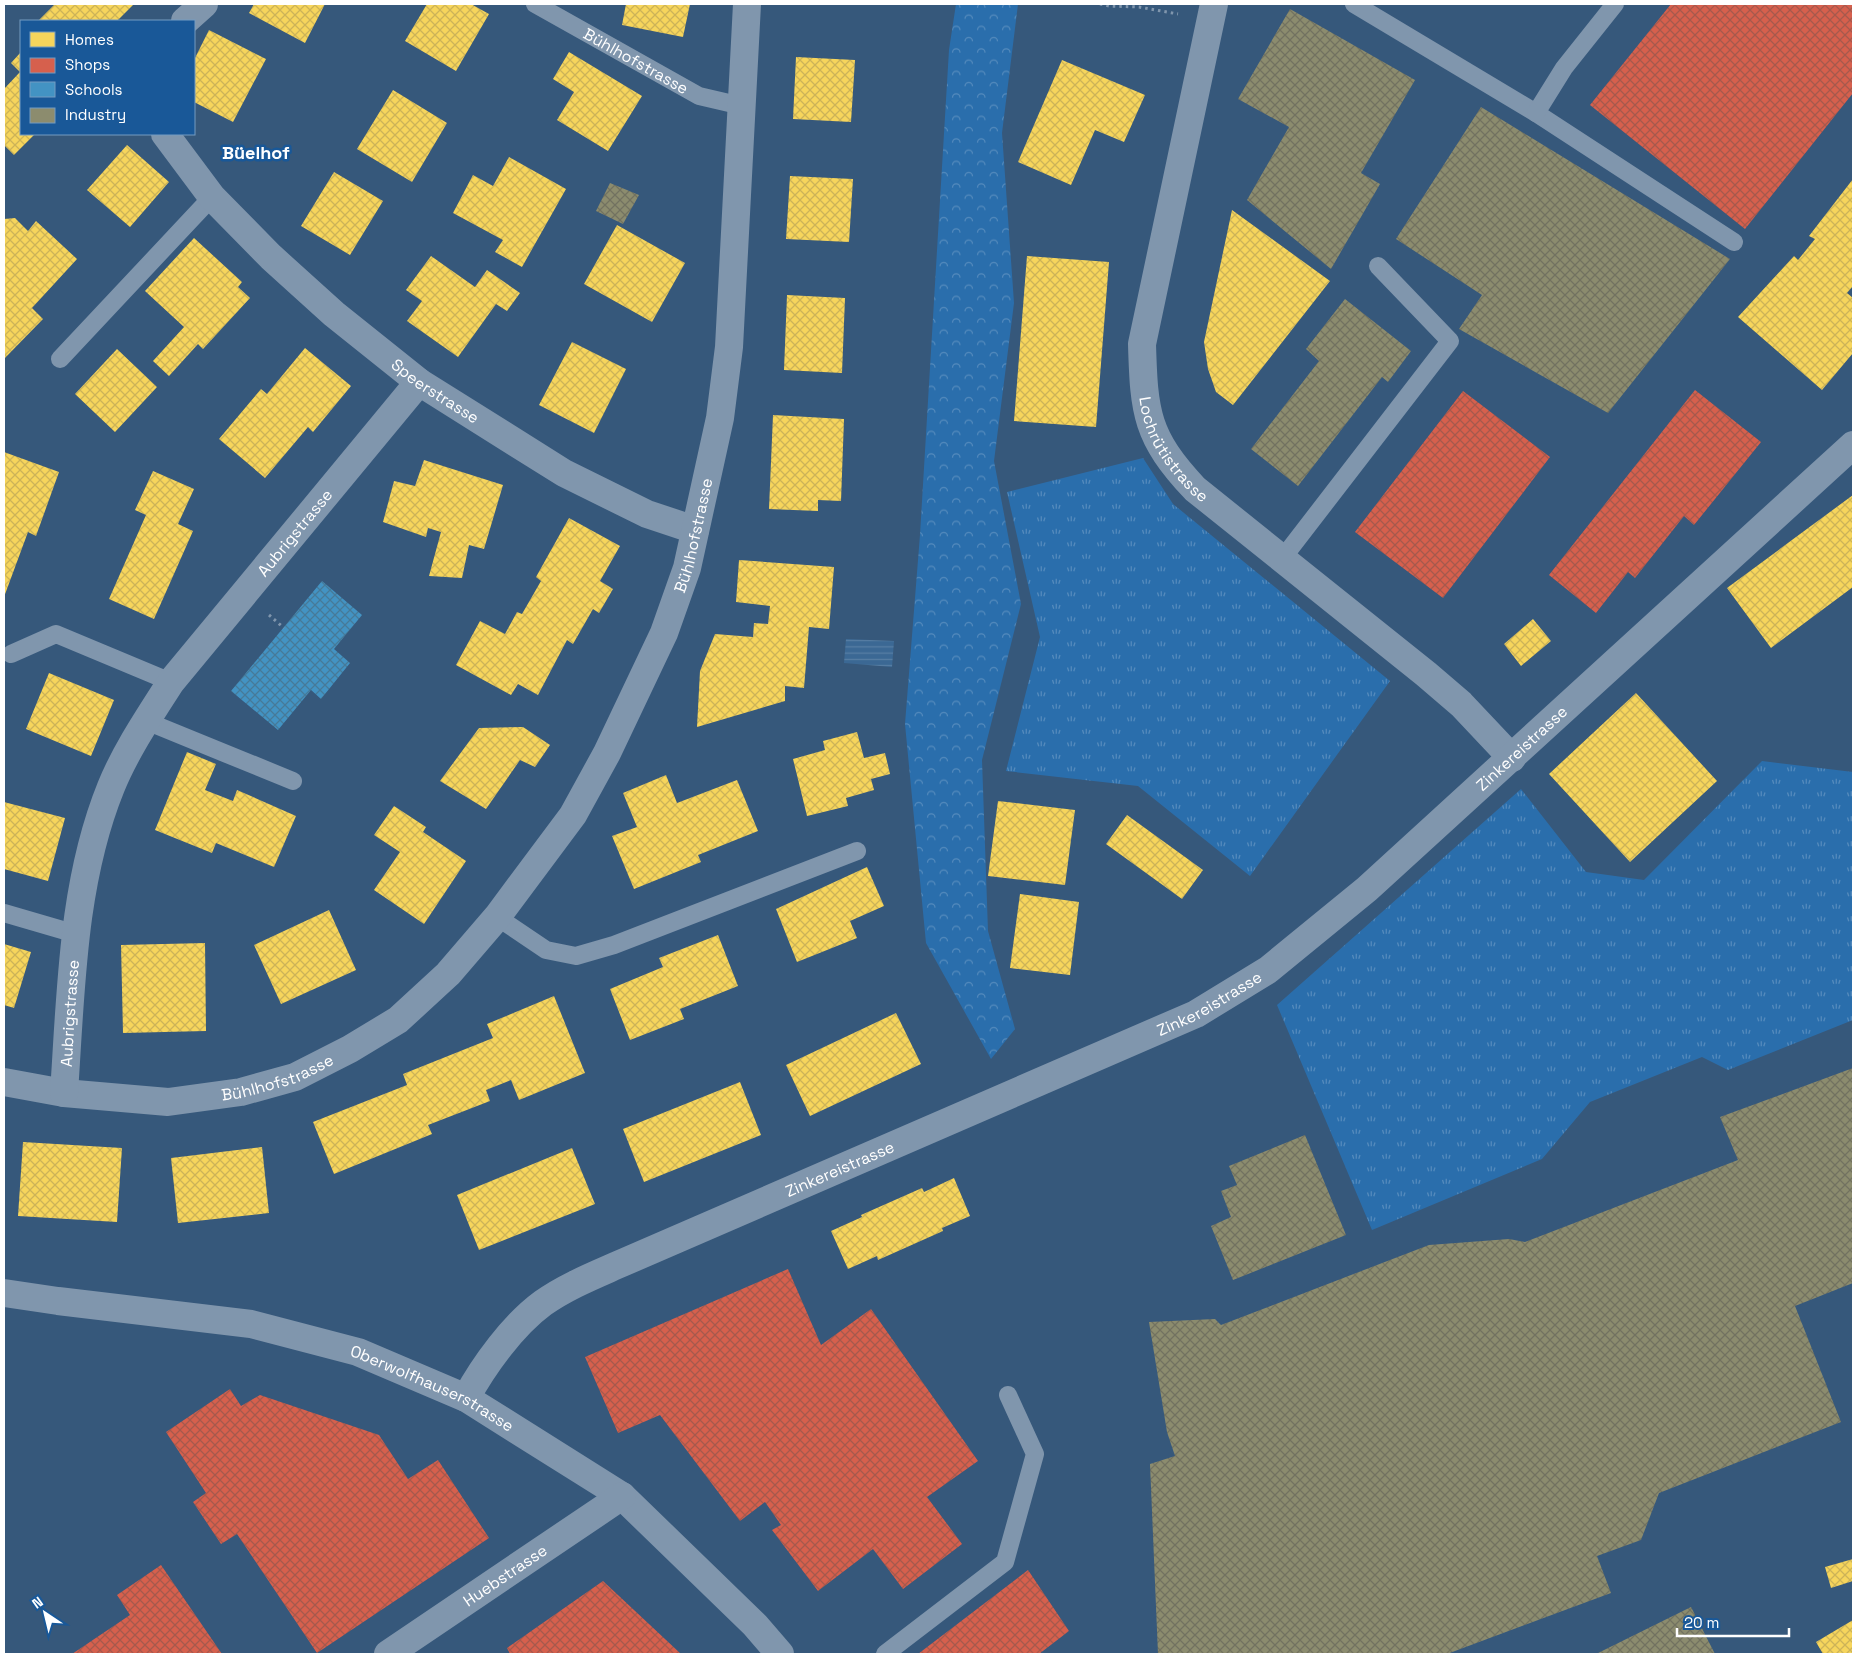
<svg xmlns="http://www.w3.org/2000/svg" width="1857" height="1658" font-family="'Space Grotesk',sans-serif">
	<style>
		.grass { fill: url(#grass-tufts) }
		.forest { fill: url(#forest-crowns) }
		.water { fill: url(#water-rules) }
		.homes { fill: url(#homes-cross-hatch) }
		.shops { fill: url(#shops-cross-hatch) }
		.schools { fill: url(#schools-cross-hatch) }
		.industry { fill: url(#industry-cross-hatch) }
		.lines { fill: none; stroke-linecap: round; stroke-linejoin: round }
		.path { stroke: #8096ad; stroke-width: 3; stroke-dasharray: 2.5 4; stroke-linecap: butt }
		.service { stroke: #8096ad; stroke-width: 18 }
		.minor { stroke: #8096ad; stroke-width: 28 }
		.labels { text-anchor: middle; stroke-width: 5; stroke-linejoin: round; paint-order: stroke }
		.street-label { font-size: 16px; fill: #fff; stroke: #195898 }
		.neighbourhood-label { font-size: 18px; font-weight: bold; fill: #fff; stroke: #195898 }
	</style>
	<defs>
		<pattern id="grass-tufts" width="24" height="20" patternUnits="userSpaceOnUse" patternTransform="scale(1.25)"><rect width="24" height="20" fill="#2a6eac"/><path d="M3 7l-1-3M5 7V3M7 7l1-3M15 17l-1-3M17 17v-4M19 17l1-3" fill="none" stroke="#558bbd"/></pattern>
		<pattern id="forest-crowns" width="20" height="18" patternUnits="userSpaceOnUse" patternTransform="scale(1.25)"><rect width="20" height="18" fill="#2a6eac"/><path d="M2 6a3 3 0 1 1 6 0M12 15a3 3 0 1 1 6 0" fill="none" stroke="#558bbd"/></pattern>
		<pattern id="water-rules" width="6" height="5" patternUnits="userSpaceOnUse" patternTransform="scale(1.25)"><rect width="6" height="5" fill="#3b6894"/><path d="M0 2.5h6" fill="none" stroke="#587fa4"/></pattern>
		<pattern id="homes-cross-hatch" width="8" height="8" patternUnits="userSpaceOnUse" patternTransform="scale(1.25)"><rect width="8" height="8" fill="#f6d55c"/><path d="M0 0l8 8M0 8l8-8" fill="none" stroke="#ccb358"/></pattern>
		<pattern id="shops-cross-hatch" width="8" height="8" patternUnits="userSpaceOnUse" patternTransform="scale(1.25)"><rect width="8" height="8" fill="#d6604d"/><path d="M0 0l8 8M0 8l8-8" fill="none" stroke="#a6594d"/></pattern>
		<pattern id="schools-cross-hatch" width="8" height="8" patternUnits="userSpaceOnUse" patternTransform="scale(1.25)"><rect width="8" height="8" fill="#4393c3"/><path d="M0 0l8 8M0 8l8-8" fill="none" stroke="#467a99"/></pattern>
		<pattern id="industry-cross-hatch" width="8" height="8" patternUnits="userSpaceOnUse" patternTransform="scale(1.25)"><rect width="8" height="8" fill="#8c8c6e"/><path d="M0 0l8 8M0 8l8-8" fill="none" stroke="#727260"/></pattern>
	</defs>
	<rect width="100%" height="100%" fill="#36587b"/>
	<!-- grass -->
	<path class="grass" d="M1143,458L1173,504L1390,681L1250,876L1138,786L1006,771L1040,637L1007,492Z
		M1762,761L1853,772V1020L1728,1070L1702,1057L1590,1102L1542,1159L1372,1230L1277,1005L1521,789L1586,872L1644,880Z"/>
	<!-- forest -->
	<path class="forest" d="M956,4H1018L1002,133L1014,303L994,461L1021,604L982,760L988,931L1015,1029L991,1059L926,943L905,724L920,535L949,50Z"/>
	<!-- water -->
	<path class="water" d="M846,639L894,641L892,667L844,663Z"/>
	<!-- homes -->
	<path class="homes" d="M55,4H134L117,21H38Z
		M254,4H325L305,43L249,13Z
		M427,4H471L489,14L456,71L405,41Z
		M626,4H690L683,37L622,25Z
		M209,30L266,59L233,122L194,102V60Z
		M21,52V134H35L14,155L4,145V89L20,72L11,63Z
		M569,52L642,96L608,151L557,120L574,92L553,79Z
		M796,57L855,60L851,122L793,119Z
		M1062,60L1145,95L1124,142L1095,130L1071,185L1018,162Z
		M393,90L447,123L412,182L357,149Z
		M127,145L169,182L130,227L87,190Z
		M509,157L566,189L522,267L495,252L503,240L453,213L473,175L493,186Z
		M334,172L383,201L350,255L301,226Z
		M790,176L853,179L849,242L786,239Z
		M1853,179V286L1847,293L1853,298V353L1822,390L1738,317L1794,256L1798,260L1815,239L1809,236Z
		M1232,210L1330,281L1233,405L1216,392L1208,369L1204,342Z
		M15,218L28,231L36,221L77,259L32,308L43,319L4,359V219Z
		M617,225L685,263L652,322L584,284Z
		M194,238L242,282L238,287L250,298L203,349L198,344L169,376L153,361L184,327L145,291Z
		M431,256L475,287L487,270L520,293L507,311L496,304L458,357L407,321L422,301L406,290Z
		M1027,256L1109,262L1096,427L1014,421Z
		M787,295L845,298L842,373L784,370Z
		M572,342L626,369L594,433L539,405Z
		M305,348L351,386L313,432L308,427L265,478L219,439L261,389L267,394Z
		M117,349L157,387L115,432L75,394Z
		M773,415L844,419L841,501L818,500V511L769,509Z
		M4,452L59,472L36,536L28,532L4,597Z
		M424,460L503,485L484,549L469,545L462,578L429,576L441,532L428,528L426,537L383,522L394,481L415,486Z
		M153,471L194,489L178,524L193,531L154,619L109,599L146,515L135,510Z
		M1853,495V587L1771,648L1727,588Z
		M569,518L620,546L600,581L613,589L599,613L593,609L573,644L567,640L538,695L518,684L511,695L456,665L480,621L505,634L517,612L522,614L541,581L536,577Z
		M739,560L834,567L829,629L809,627L804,688L785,686V701L697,727L700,671L715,634L753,637L754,623L768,624L770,606L736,602Z
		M1533,619L1551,641L1521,666L1504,644Z
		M49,673L114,700L91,756L26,729Z
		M1636,693L1717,781L1630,862L1549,774Z
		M523,727L550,745L535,767L520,760L486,809L440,781L479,728Z
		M857,732L864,758L885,753L890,774L871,779L874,790L846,798L848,806L807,816L793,759L825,750L823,741Z
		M187,752L216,764L205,790L233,801L237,790L296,816L274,867L216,843L212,853L155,830Z
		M666,775L677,803L737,780L758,831L698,855L701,862L634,889L612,836L637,827L623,793Z
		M998,801L1075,810L1065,885L988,876Z
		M4,802L65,818L48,881L4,869Z
		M394,806L426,827L423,832L466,861L424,924L374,890L400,852L374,835Z
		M1127,815L1203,870L1182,899L1106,844Z
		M867,867L884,906L850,921L857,938L797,962L776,909Z
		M1020,894L1079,902L1070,975L1010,968Z
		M329,910L356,970L281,1004L254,945Z
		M718,935L738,986L680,1009L684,1019L630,1040L610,989L663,967L659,958Z
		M205,943L206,1031L123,1033L121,945Z
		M4,944L31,952L14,1008L4,1005Z
		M554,996L585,1073L519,1100L511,1080L486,1090L490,1101L428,1125L432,1134L334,1174L313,1122L407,1085L403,1074L493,1038L487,1024Z
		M896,1013L921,1064L810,1116L786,1065Z
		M740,1082L761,1135L644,1182L623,1129Z
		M23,1142L122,1148L117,1222L18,1216Z
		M262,1147L269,1213L178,1223L171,1158Z
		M572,1148L595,1204L479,1250L457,1195Z
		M954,1178L970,1216L942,1228L943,1231L878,1260L877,1256L848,1269L831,1231L862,1217L861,1215L922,1188L924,1192Z
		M1853,1559V1581L1831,1588L1825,1567Z
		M1853,1620V1654H1823L1816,1642Z"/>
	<!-- shops -->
	<path class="shops" d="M1671,4H1853V93L1745,229L1590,105Z
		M1695,390L1761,442L1694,525L1684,516L1635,578L1628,572L1596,613L1549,575Z
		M1463,391L1550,457L1443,598L1355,532Z
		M788,1269L821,1345L871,1309L978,1461L927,1497L962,1544L903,1589L873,1549L818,1591L772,1530L781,1525L765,1502L740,1521L660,1415L618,1433L585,1357Z
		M230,1389L241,1406L260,1395L379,1435L408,1479L438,1460L489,1538L317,1653L237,1534L221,1544L193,1502L206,1493L166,1432Z
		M161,1565L222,1654H72L130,1615L117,1595Z
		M1028,1570L1069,1631L1039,1654H918Z
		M603,1581L681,1654H510L507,1648Z"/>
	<!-- schools -->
	<path class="schools" d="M322,581L362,615L334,649L350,663L321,699L311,690L278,730L231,691Z"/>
	<!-- industry -->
	<path class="industry" d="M1290,9L1415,80L1361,173L1380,184L1331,269L1247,200L1289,127L1238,99Z
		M1481,107L1730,259L1608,413L1459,329L1482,295L1396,239Z
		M610,183L639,195L623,224L596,211Z
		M1345,299L1411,351L1388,382L1382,377L1298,486L1251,449L1319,361L1306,349Z
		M1853,1068V1283L1795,1306L1841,1422L1659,1493L1641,1540L1597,1556L1611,1593L1447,1654H1158L1150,1464L1175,1456L1167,1432L1149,1322L1215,1319L1221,1325L1429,1245L1509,1239L1525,1242L1738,1160L1720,1117Z
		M1305,1135L1346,1235L1233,1280L1211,1226L1231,1217L1221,1191L1237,1185L1229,1166Z
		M1691,1607L1715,1654H1596Z"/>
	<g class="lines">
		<!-- path -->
		<path class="path" d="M1100,4L1109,6L1139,7L1178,14
			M269,615L284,628"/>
		<!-- service -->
		<g class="service">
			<path id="s1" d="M535,4L699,96L742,106"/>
			<path d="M1354,4L1536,113L1734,242"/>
			<path d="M1536,113L1564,68L1615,4"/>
			<path d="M60,359L212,197"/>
			<path d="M1282,559L1450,341L1378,266"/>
			<path d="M11,654L56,634L171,682"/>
			<path d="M146,721L293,781"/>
			<path d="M4,913L76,934"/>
			<path d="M497,917L546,950L576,956L614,945L857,851"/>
			<path d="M885,1654L1005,1562L1035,1454L1008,1395"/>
		</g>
		<!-- minor -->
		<g class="minor">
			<path id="s2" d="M1214,4L1142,344C1144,413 1146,437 1195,489L1426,674L1461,704L1512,758"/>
			<path d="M185,21L204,4"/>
			<path id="s3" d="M165,134L212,197L271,257L334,314L419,382L564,473L647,514L695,530"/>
			<path id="s4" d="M4,1082L64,1093L168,1102L241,1092L295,1077L350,1049L398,1020L448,974L497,917L573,815L607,753L664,633L687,568L720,418L729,347L747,4"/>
			<path id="s5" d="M64,1093C71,991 72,883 111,787C126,750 150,715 171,682L419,382"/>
			<path id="s6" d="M4,1293L58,1301L251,1324L358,1352L466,1398L622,1496L755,1625L780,1654"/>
			<path id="s7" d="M466,1398C484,1365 513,1325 543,1303C567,1286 595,1275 622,1263L1196,1014L1268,970L1367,889L1853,445"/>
			<path id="s8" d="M388,1654L622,1496"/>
		</g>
	</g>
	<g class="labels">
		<!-- street labels -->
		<g class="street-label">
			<text dy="6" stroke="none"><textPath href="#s1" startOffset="116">Bühlhofstrasse</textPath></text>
			<text dy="6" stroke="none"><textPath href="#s3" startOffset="375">Speerstrasse</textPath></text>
			<text dy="6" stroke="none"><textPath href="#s2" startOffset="461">Lochrütistrasse</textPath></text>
			<text dy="6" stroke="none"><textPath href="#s5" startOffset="626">Aubrigstrasse</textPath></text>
			<text dy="6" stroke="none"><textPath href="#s4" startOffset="989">Bühlhofstrasse</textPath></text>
			<text dy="6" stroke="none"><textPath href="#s7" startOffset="1259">Zinkereistrasse</textPath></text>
			<text dy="6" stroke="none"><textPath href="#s7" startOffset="854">Zinkereistrasse</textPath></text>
			<text dy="6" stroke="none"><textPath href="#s5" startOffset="80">Aubrigstrasse</textPath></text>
			<text dy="6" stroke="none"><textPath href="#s4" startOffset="278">Bühlhofstrasse</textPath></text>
			<text dy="6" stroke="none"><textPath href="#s7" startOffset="449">Zinkereistrasse</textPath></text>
			<text dy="6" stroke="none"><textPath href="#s6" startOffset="442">Oberwolfhauserstrasse</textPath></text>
			<text dy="6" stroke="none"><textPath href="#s8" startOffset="141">Huebstrasse</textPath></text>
		</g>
		<!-- neighbourhood labels -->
		<g class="neighbourhood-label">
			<text x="256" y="159">Büelhof</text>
		</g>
	</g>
	<!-- border -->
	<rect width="1857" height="1658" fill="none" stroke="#ffffff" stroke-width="10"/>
	<!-- legend -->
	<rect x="20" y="20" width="175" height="115" fill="#195898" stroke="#759bc1"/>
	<rect x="30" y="32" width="25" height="15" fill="#f6d55c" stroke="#759bc1"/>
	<text x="65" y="45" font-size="15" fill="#ffffff">Homes</text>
	<rect x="30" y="58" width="25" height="15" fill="#d6604d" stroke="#759bc1"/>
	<text x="65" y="70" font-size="15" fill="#ffffff">Shops</text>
	<rect x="30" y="82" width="25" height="15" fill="#4393c3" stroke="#759bc1"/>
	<text x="65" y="95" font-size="15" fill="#ffffff">Schools</text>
	<rect x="30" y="108" width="25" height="15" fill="#8c8c6e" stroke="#759bc1"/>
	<text x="65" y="120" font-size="15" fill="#ffffff">Industry</text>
	<!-- north arrow -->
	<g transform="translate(45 1613) rotate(325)" stroke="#195898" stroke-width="4" paint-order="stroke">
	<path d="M0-4L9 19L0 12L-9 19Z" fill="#ffffff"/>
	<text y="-8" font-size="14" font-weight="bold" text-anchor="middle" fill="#ffffff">N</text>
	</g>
	<!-- scale -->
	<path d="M1677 1628v8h112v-8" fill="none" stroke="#ffffff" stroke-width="2.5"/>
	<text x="1684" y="1628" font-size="15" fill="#ffffff" stroke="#195898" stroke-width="4" paint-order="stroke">20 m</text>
</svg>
